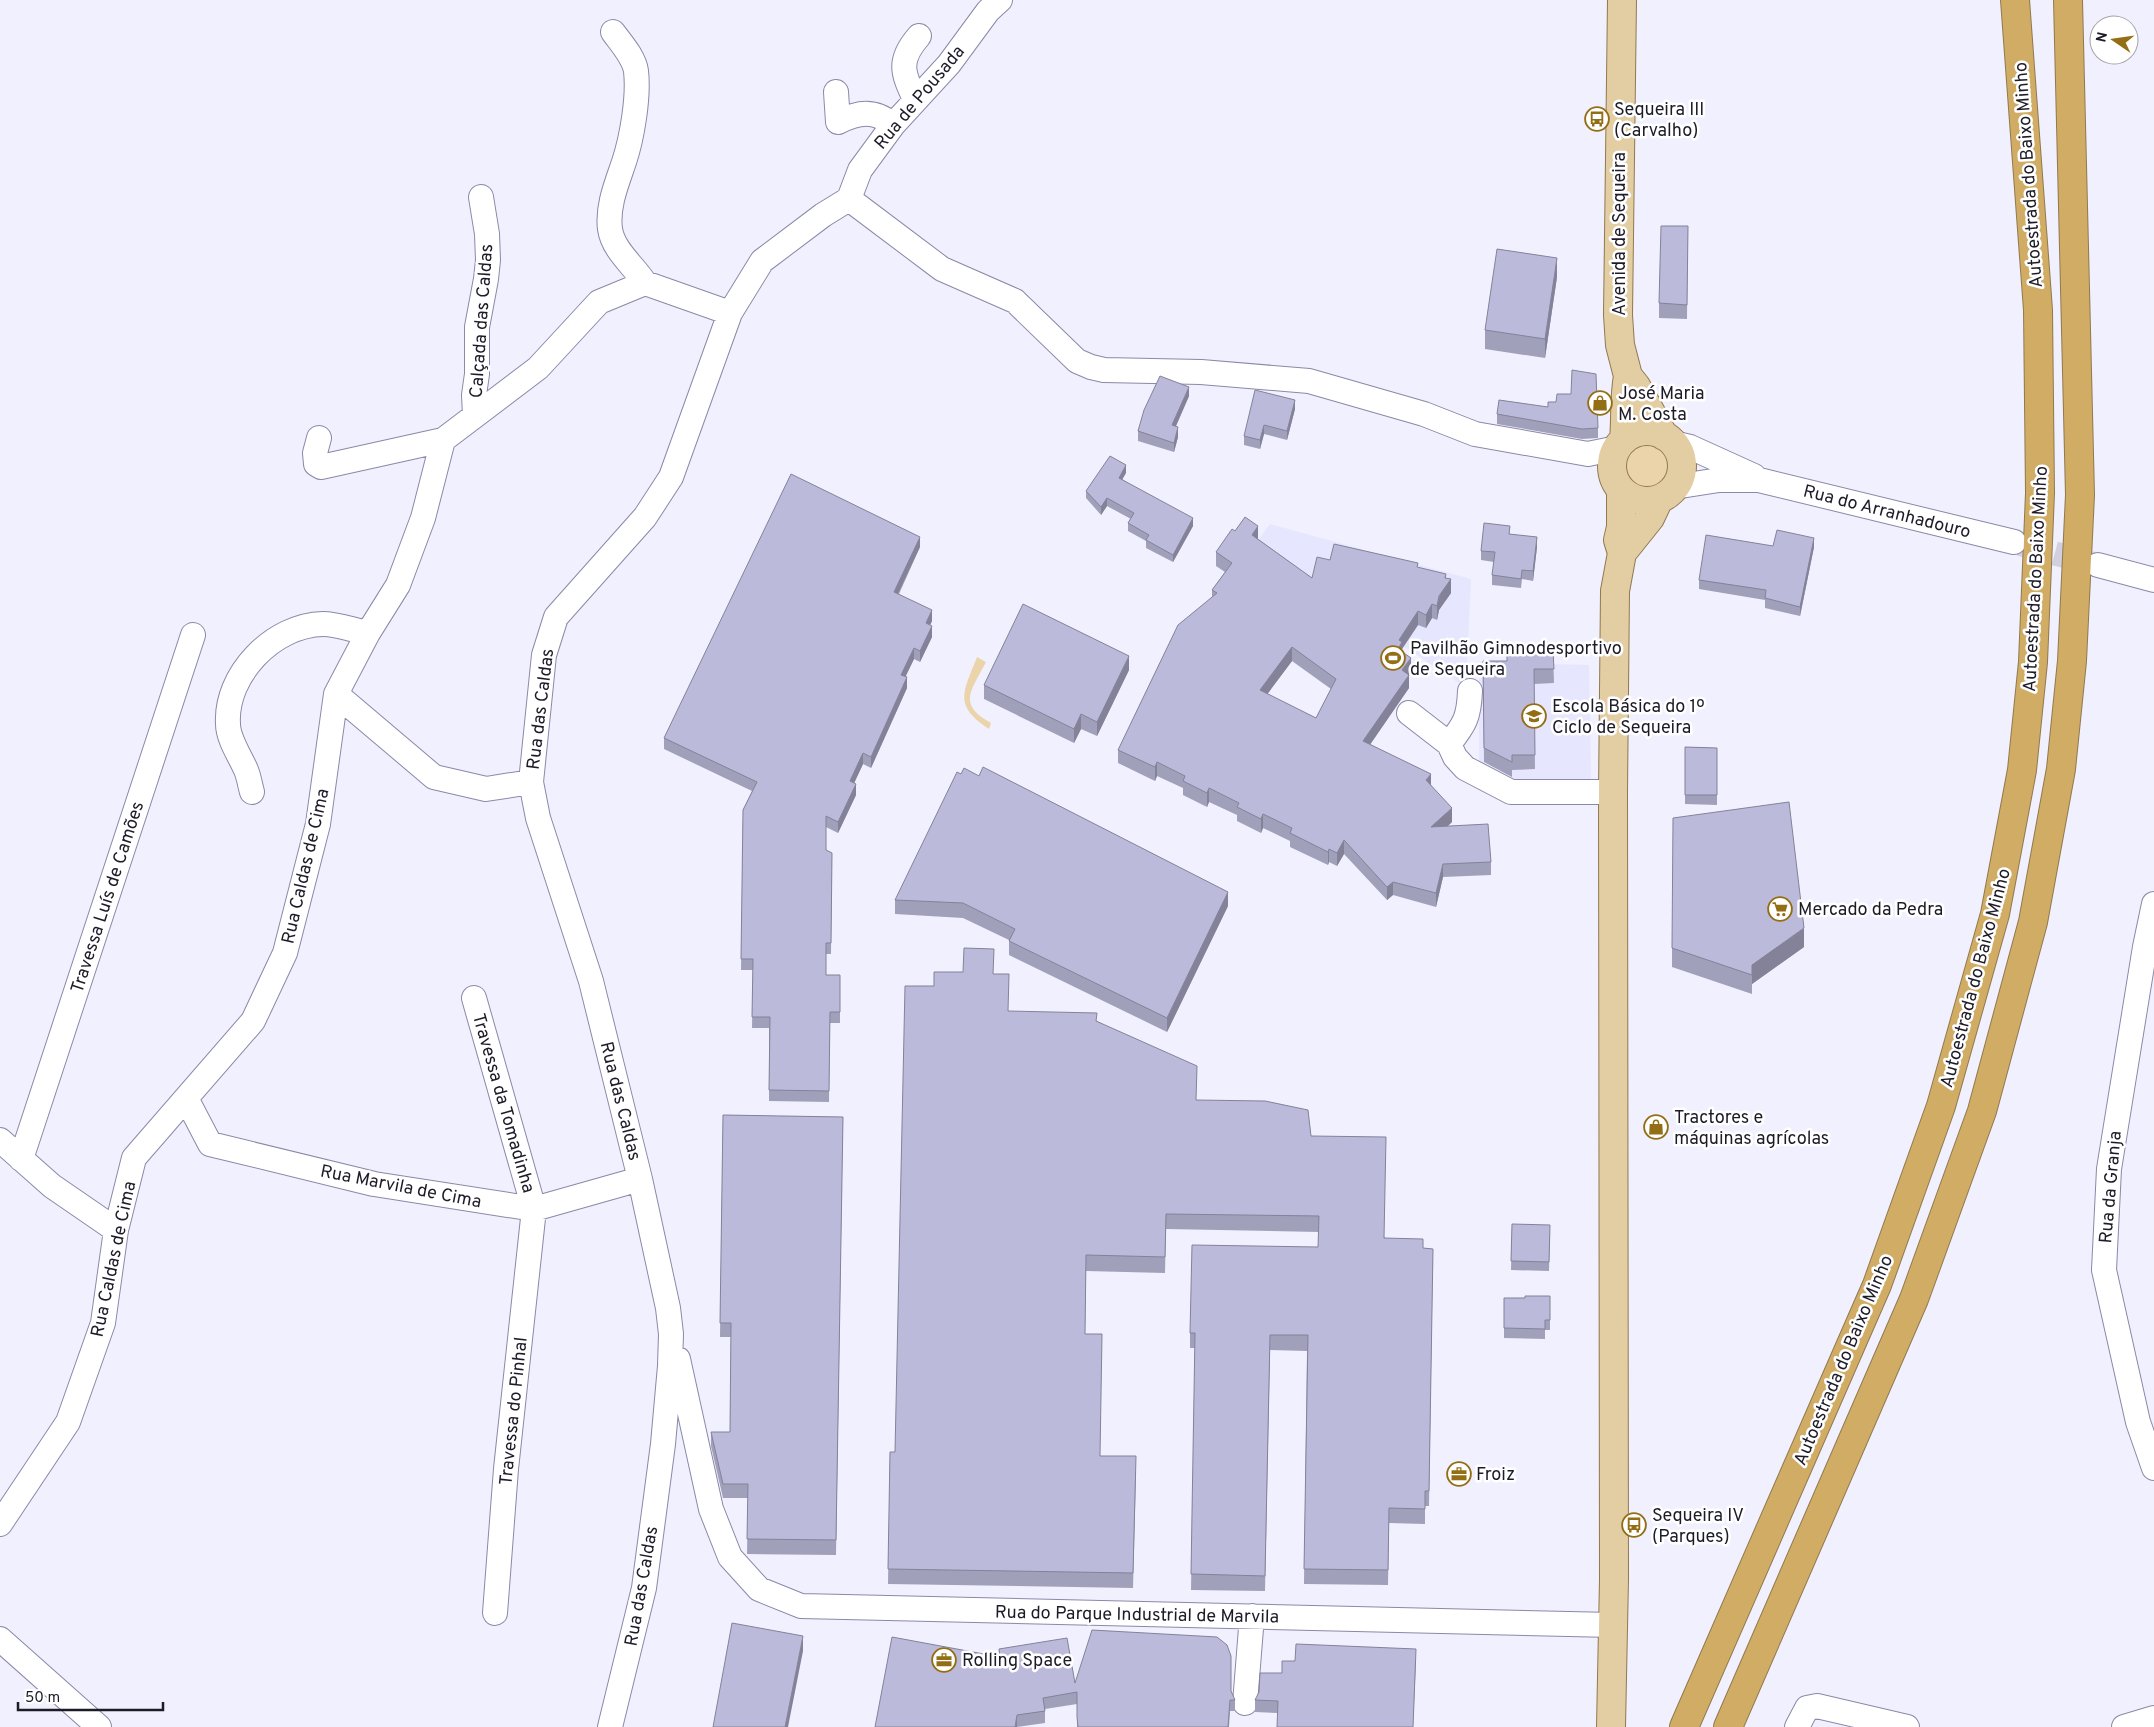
<svg xmlns="http://www.w3.org/2000/svg" width="2154" height="1727" font-family="Overpass,sans-serif">
	<style>
		.built { fill: #e6e6fe }
		.green { fill: #ebd4aa }
		.lines { fill: none; stroke-linecap: round; stroke-linejoin: round }
		.minor-tunnel { stroke: #d1d0de; stroke-width: 24; stroke-dasharray: 24 12; stroke-linecap: butt }
		.minor-casing { stroke: #8a89a7; stroke-width: 26 }
		.major-casing { stroke: #91794f; stroke-width: 30 }
		.highway-casing { stroke: #91794f; stroke-width: 30 }
		.minor { stroke: #fff; stroke-width: 24 }
		.major { stroke: #e3cda3; stroke-width: 28 }
		.highway { stroke: #d0ac65; stroke-width: 28 }
		.wall { fill: #a1a0bb; fill-rule: evenodd }
		.shaded-wall { fill: #838299 }
		.building { fill: #bbbada; stroke: #838299; fill-rule: evenodd }
		.labels { text-anchor: middle; stroke-width: 5; stroke-linejoin: round; paint-order: stroke }
		.street-label { font-size: 18px; fill: #1c1b27; stroke: #fff }
		.poi-label { font-size: 18px; fill: #1c1b27; stroke: #fff; text-anchor: start }
	</style>
	<rect width="100%" height="100%" fill="#f1f0fe"/>
	<!-- built -->
	<path class="built" d="M1270,524L1471,579L1466,688L1254,546Z
		M1479,662L1589,665L1591,778L1589,782H1507L1479,767Z"/>
	<!-- green -->
	<path class="green" d="M1625 467a23 23 0 1 1 46 0a23 23 0 1 1-46 0Z
		M977,657L986,662C972,690 956,704 991,723L989,729C952,705 964,691 977,657Z"/>
	<g class="lines">
		<!-- minor-tunnel -->
		<path class="minor-tunnel" d="M2020,544L2094,564"/>
		<!-- minor casing -->
		<g class="minor-casing">
			<path id="minor" d="M613,32C621,43 634,57 636,71C639,97 632,138 624,162C617,183 607,206 610,229C613,250 634,266 645,283
				M836,92L838,122C858,112 875,109 893,125
				M915,99C902,72 898,60 919,36
				M849,199L942,269L1015,301L1077,361L1091,367L1104,370L1201,372L1309,381L1424,414L1475,434L1588,454L1617,448
				M849,199L860,170L893,125L949,64L988,11L1000,0
				M475,415L474,395L477,374V327L486,279L488,260L487,234L481,197
				M319,438L315,453L316,464L321,467L443,440
				M1673,443L1690,447L1754,476
				M1674,487L1719,480H1759L2014,542
				M2098,565L2154,580
				M1470,691C1469,717 1465,724 1449,744L1455,757L1465,768L1511,792H1613
				M336,694L434,777L486,789L531,782
				M1409,713L1449,744
				M252,792C250,785 249,777 246,770C240,756 228,739 228,724C225,675 273,625 323,624C337,624 353,630 368,633
				M2154,904L2145,947L2109,1169L2104,1270L2138,1422L2154,1468
				M474,998L534,1209L506,1469L495,1613
				M187,1100L210,1144L374,1184L534,1209L640,1179
				M0,1140L52,1186L116,1230
				M21,1159L193,635
				M678,1359L711,1509L730,1557L759,1589L801,1606L1613,1625
				M0,1524L68,1422L103,1323L116,1230L134,1158L253,1021L285,953L318,824L336,694L368,633L398,585L423,518L443,440L538,368L599,302L645,283L730,313
				M0,1639L99,1727
				M1245,1703L1252,1616
				M610,1727L644,1588L663,1444L670,1366L671,1334L668,1308L640,1179L591,981L538,818L531,782L544,655L556,617L645,517L671,477L730,313L762,261L823,215L849,199
				M1797,1727L1807,1708L1817,1706L1907,1727
				M2124,1727L2154,1718"/>
		</g>
		<!-- major casing -->
		<g class="major-casing">
			<path id="major" d="M1622,0L1618,315L1620,345L1628,376L1636,386L1664,436
				M1612 466a35 35 0 1 1 70 0a35 35 0 1 1-70 0Z
				M1624,440C1626,418 1624,397 1628,376
				M1622,553L1650,518L1659,499
				M1611,1727L1614,1579L1613,792L1615,591L1622,553L1618,540L1621,527V490"/>
		</g>
		<!-- highway casing -->
		<g class="highway-casing">
			<path id="highway" d="M1684,1727L1877,1285L1941,1106L1995,914L2022,770L2033,662L2040,493L2038,310L2015,0
				M1728,1727L1914,1299L1982,1111L2033,922L2061,769L2072,661L2080,495L2068,0"/>
		</g>
		<!-- minor -->
		<use href="#minor" class="minor"/>
		<!-- major -->
		<use href="#major" class="major"/>
		<!-- highway -->
		<use href="#highway" class="highway"/>
	</g>
	<!-- wall -->
	<path class="wall" d="M1688,226L1687,319L1659,318V303Z
		M1557,277L1545,358L1485,349V330Z
		M1189,396L1176,426L1178,437L1174,452L1138,441V431Z
		M1548,407L1598,428V438L1582,439L1497,424V414Z
		M1295,409L1287,440L1264,434L1260,449L1244,445V436Z
		M1126,473L1122,479L1193,526L1173,562L1146,548V541L1128,531V523L1131,519L1107,506L1101,515L1086,498V491Z
		M1235,531L1258,539L1312,578L1330,560L1418,568L1446,578L1451,593L1439,610L1437,620L1432,618L1426,628L1418,625L1402,649V652L1411,672L1409,674V688L1370,744L1431,785L1452,822L1447,827L1491,862V875L1443,877L1436,907L1393,895L1387,900L1344,854L1337,866L1329,862L1328,865L1290,847V841L1263,828L1261,833L1237,821V815L1209,802L1207,807L1183,795V788L1157,776L1155,781L1118,763V750L1212,597V590L1225,572L1216,566V552ZM1292,661L1331,689L1316,718L1267,694Z
		M1510,534L1537,547L1533,581L1522,579L1521,588L1492,585V575L1494,562L1481,560V551Z
		M1773,546L1814,547L1800,616L1765,608V600L1699,589V580Z
		M920,547L899,594L932,621L930,625L932,637L920,662L914,659L905,677L907,688L871,768L863,764L854,783L856,795L838,833L826,827V850L832,853L831,954H826V975H840V1023H830L829,1102L769,1101V1028H752L753,970H741L743,810L752,791L664,749V738Z
		M1553,652L1554,683L1534,684L1535,769L1512,770V777L1484,762L1483,661H1507Z
		M1129,670L1097,736L1081,729L1074,743L984,699V685Z
		M1685,747L1717,748V805L1685,804Z
		M895,900L1228,906L1167,1032L1009,955V940L963,918L895,914Z
		M1804,947L1752,984V994L1672,967V948Z
		M934,986L1008,1011L1097,1021L1196,1100L1311,1136L1385,1238L1423,1248L1433,1249L1429,1506H1425V1524L1389,1523L1388,1585L1304,1584L1307,1351L1270,1350L1265,1591L1191,1590L1195,1348H1190V1333L1318,1247L1319,1232L1166,1229L1165,1273L1086,1271L1085,1334L1100,1456L1136,1472L1133,1588L888,1584L890,1452H895Z
		M723,1115L843,1117L836,1555L747,1554L748,1498H723L711,1446V1432H730L731,1337H720Z
		M1512,1224L1550,1234L1549,1271L1511,1270Z
		M1550,1296V1330H1545V1339L1504,1338V1298H1525Z
		M999,1649L1075,1683L1231,1691L1235,1700V1711H1230L1229,1727H1077V1704L1045,1709V1723L1017,1727L999,1656Z
		M1295,1661H1416L1413,1727H1277L1278,1713L1255,1712V1700L1282,1673Z"/>
	<!-- shaded-wall -->
	<path class="shaded-wall" d="M1557,258V277L1545,358V339Z
		M1189,387V396L1172,435V425Z
		M1295,400V409L1287,440V431Z
		M1264,425V434L1260,449V440Z
		M1178,427V437L1174,452V443Z
		M1126,465V473L1119,485V478Z
		M1107,498V506L1101,515V507Z
		M1193,518V526L1173,562V555Z
		M1258,526V540L1252,535Z
		M920,537V547L894,602V592Z
		M1537,537V547L1533,581V571Z
		M1814,538V547L1800,616V607Z
		M1446,574V586L1451,579V593L1439,610L1437,620V606Z
		M1432,604V618L1426,628V615Z
		M932,610V621L926,634V623Z
		M1418,611V625L1402,649V656L1398,649L1399,640Z
		M932,626V637L920,662V651Z
		M1292,647V661L1260,704V690Z
		M914,648V659L901,686V675Z
		M1129,656V670L1097,736V722Z
		M1411,658V672L1402,683V670Z
		M1409,675V688L1363,755V741Z
		M907,677V688L871,768V757Z
		M1081,714V729L1074,743V729Z
		M863,753V764L850,792V781Z
		M1157,762V776L1155,781V767Z
		M1431,774V788L1426,780Z
		M856,784V795L838,833V822Z
		M1209,788V802L1207,807V793Z
		M1452,808V822L1431,841V827Z
		M1263,814V828L1261,833V819Z
		M1344,840V854L1337,866V853Z
		M1329,849V862L1328,865V852Z
		M1443,864V877L1436,907V893Z
		M1393,882V895L1387,900V887Z
		M1228,892V906L1167,1032V1018Z
		M1804,928V947L1752,984V965Z
		M803,1636V1651L788,1727H785Z
		M1017,1715V1727H1015Z"/>
	<!-- building -->
	<path class="building" d="M1661,226H1688L1687,305L1659,303Z
		M1497,249L1557,258L1545,339L1485,330Z
		M1572,370L1596,374L1598,428L1582,429L1497,414L1499,400L1548,407V402H1556L1557,394H1571Z
		M1160,376L1189,387L1172,425L1178,427L1174,443L1138,431L1144,410Z
		M1255,390L1295,400L1287,431L1264,425L1260,440L1244,436Z
		M1110,456L1126,465L1119,478L1193,518L1173,555L1146,540L1149,535L1128,523L1134,513L1107,498L1101,507L1086,491Z
		M791,474L920,537L894,592L932,610L926,623L932,626L920,651L914,648L901,675L907,677L871,757L863,753L850,781L856,784L838,822L826,816V850L832,853L831,943H826V975H840V1012H830L829,1091L769,1090L770,1017H752L753,959H741L743,810L757,782L664,738Z
		M1245,517L1258,526L1252,535L1312,578L1317,557L1330,560L1334,544L1418,563L1417,567L1446,574L1445,578L1451,579L1439,596L1437,606L1432,604L1426,615L1418,611L1399,640L1402,642L1398,649L1411,658L1402,670L1409,675L1363,741L1431,774L1426,780L1452,808L1431,827L1488,824L1491,862L1443,864L1436,893L1393,882L1387,887L1344,840L1337,853L1329,849L1328,852L1290,833L1292,828L1263,814L1261,819L1237,807L1239,803L1209,788L1207,793L1183,781L1185,776L1157,762L1155,767L1118,750L1178,625L1217,593L1212,590L1232,563L1216,552L1232,529L1235,531ZM1292,647L1336,679L1316,718L1260,690Z
		M1484,523L1510,526L1509,534L1537,537L1533,571L1522,570L1521,579L1492,575L1495,552L1481,551Z
		M1777,530L1814,538L1800,607L1765,598L1766,590L1699,580L1706,535L1773,546Z
		M1023,604L1129,656L1097,722L1081,714L1074,729L984,685Z
		M1553,652L1554,669H1534L1535,755H1512V762L1484,748L1483,661H1507V653Z
		M1685,747L1717,748V795H1685Z
		M983,767L1228,892L1167,1018L1009,941L1015,929L963,903L895,900L957,772L961,774L964,768L979,776Z
		M1789,802L1804,928L1752,965V975L1672,948L1673,818Z
		M964,948L994,949L993,974H1009L1008,1011L1097,1013L1096,1021L1197,1066L1196,1100L1265,1101L1308,1110L1311,1136L1386,1137L1384,1238L1423,1239V1248L1433,1249L1429,1491H1425V1509L1389,1508L1388,1570L1304,1569L1308,1335H1270L1265,1576L1191,1574L1195,1333H1190L1192,1245L1318,1247L1319,1216L1166,1214L1165,1257L1086,1255L1085,1334H1102L1100,1456H1136L1133,1573L888,1569L890,1452H895L905,986H934V972H963Z
		M723,1115L843,1117L836,1540L747,1539L748,1484H723L711,1432H730L731,1323H720Z
		M1512,1224L1550,1225L1549,1262L1511,1261Z
		M1525,1296H1550V1320H1545V1329L1504,1328V1298H1525Z
		M732,1623L803,1636L785,1727H713Z
		M1092,1630L1217,1637L1227,1645L1231,1656V1691L1235,1700H1230L1228,1727H1078L1077,1717V1692L1043,1698L1045,1711L1017,1715L1015,1727H875L892,1637L1000,1657L999,1649L1067,1638L1075,1683Z
		M1296,1644L1416,1649L1413,1727H1277L1278,1701L1255,1700L1259,1692L1260,1673H1282V1661H1295Z"/>
	<!-- icons -->
	<defs>
		<g id="bus-ring" transform="scale(1.25)"><circle r="9.5" fill="#fff" stroke="#936e15" stroke-width="1.5"/><path d="M-5-6H5V4H4V6H2V4H-2V6H-4V4H-5ZM-3.5-4V0h7V-4ZM-3.5 1.2v1.5H-2V1.2ZM2 1.2v1.5H3.5V1.2Z" fill="#936e15"/></g>
		<g id="shop-ring" transform="scale(1.25)"><circle r="9.5" fill="#fff" stroke="#936e15" stroke-width="1.5"/><path d="M-5-2.5h2.3a2.7 3.5 0 0 1 5.4 0H5L5.5 6h-11ZM-1.5-2.5h3a1.5 2.3 0 0 0-3 0Z" fill="#936e15"/></g>
		<g id="stadium-ring" transform="scale(1.25)"><circle r="9.5" fill="#fff" stroke="#936e15" stroke-width="1.5"/><path d="M0-5a6.5 5 0 1 0 0 10a6.5 5 0 1 0 0-10ZM-3.5-1.8h7v3.6h-7Z" fill="#936e15"/></g>
		<g id="school-ring" transform="scale(1.25)"><circle r="9.5" fill="#fff" stroke="#936e15" stroke-width="1.5"/><path d="M0-5L7-2L0 1L-7-2ZM-4 1L0 2.5L4 1V4Q0 6-4 4Z" fill="#936e15"/></g>
		<g id="supermarket-ring" transform="scale(1.25)"><circle r="9.5" fill="#fff" stroke="#936e15" stroke-width="1.5"/><path d="M-6-5.5h2.5l.6 2H6L4.5 2H-2.5L-4.4-4H-6ZM-1.5 3.2a1.3 1.3 0 1 0 .1 0ZM3 3.2a1.3 1.3 0 1 0 .1 0Z" fill="#936e15"/></g>
		<g id="office-ring" transform="scale(1.25)"><circle r="9.5" fill="#fff" stroke="#936e15" stroke-width="1.5"/><path d="M-6-3h4V-5.5h4V-3h4V5H-6ZM-1-4.5V-3h2v-1.5ZM-6 0V1H6V0Z" fill="#936e15"/></g>
	</defs>
	<g fill-rule="evenodd">
		<use href="#bus-ring" x="1597" y="119"/>
		<use href="#shop-ring" x="1600" y="403"/>
		<use href="#stadium-ring" x="1393" y="658"/>
		<use href="#school-ring" x="1534" y="716"/>
		<use href="#supermarket-ring" x="1780" y="909"/>
		<use href="#shop-ring" x="1656" y="1127"/>
		<use href="#office-ring" x="1459" y="1474"/>
		<use href="#bus-ring" x="1634" y="1525"/>
		<use href="#office-ring" x="944" y="1660"/>
	</g>
	<g class="labels">
		<!-- street labels -->
		<g class="street-label">
			<text transform="translate(919 97) rotate(-50)" y="6">Rua de Pousada</text>
			<text transform="translate(2028 175) rotate(-94)" y="6">Autoestrada do Baixo Minho</text>
			<text transform="translate(1619 234) rotate(-90)" y="6">Avenida de Sequeira</text>
			<text transform="translate(481 321) rotate(-86)" y="6">Calçada das Caldas</text>
			<text transform="translate(1887 511) rotate(14)" y="6">Rua do Arranhadouro</text>
			<text transform="translate(2035 579) rotate(-87)" y="6">Autoestrada do Baixo Minho</text>
			<text transform="translate(540 709) rotate(-83)" y="6">Rua das Caldas</text>
			<text transform="translate(305 866) rotate(-77)" y="6">Rua Caldas de Cima</text>
			<text transform="translate(107 897) rotate(-72)" y="6">Travessa Luís de Camões</text>
			<text transform="translate(1975 978) rotate(-75)" y="6">Autoestrada do Baixo Minho</text>
			<text transform="translate(621 1101) rotate(76)" y="6">Rua das Caldas</text>
			<text transform="translate(504 1103) rotate(74)" y="6">Travessa da Tomadinha</text>
			<text transform="translate(401 1186) rotate(11)" y="6">Rua Marvila de Cima</text>
			<text transform="translate(2110 1187) rotate(-85)" y="6">Rua da Granja</text>
			<text transform="translate(113 1259) rotate(-78)" y="6">Rua Caldas de Cima</text>
			<text transform="translate(1843 1360) rotate(-67)" y="6">Autoestrada do Baixo Minho</text>
			<text transform="translate(513 1411) rotate(-84)" y="6">Travessa do Pinhal</text>
			<text transform="translate(641 1586) rotate(-80)" y="6">Rua das Caldas</text>
			<text transform="translate(1137 1614) rotate(1)" y="6">Rua do Parque Industrial de Marvila</text>
		</g>
		<!-- poi labels -->
		<g class="poi-label">
			<text x="1614" y="115">Sequeira III<tspan x="1614" dy="21">(Carvalho)</tspan></text>
			<text x="1618" y="399">José Maria<tspan x="1618" dy="21">M. Costa</tspan></text>
			<text x="1410" y="654">Pavilhão Gimnodesportivo<tspan x="1410" dy="21">de Sequeira</tspan></text>
			<text x="1552" y="712">Escola Básica do 1º<tspan x="1552" dy="21">Ciclo de Sequeira</tspan></text>
			<text x="1798" y="915">Mercado da Pedra</text>
			<text x="1674" y="1123">Tractores e<tspan x="1674" dy="21">máquinas agrícolas</tspan></text>
			<text x="1476" y="1480">Froiz</text>
			<text x="1652" y="1521">Sequeira IV<tspan x="1652" dy="21">(Parques)</tspan></text>
			<text x="962" y="1666">Rolling Space</text>
		</g>
	</g>
	<!-- north arrow -->
	<g transform="translate(2114 40) rotate(283)"><circle r="24" fill="#ffffff" stroke="#a4a4a9"/>
	<path d="M0-4L9 19L0 12L-9 19Z" fill="#936e15"/>
	<text y="-8" font-size="14" font-weight="bold" text-anchor="middle" fill="#1c1b27">N</text>
	</g>
	<!-- scale -->
	<path d="M18 1702v8h145v-8" fill="none" stroke="#1c1b27" stroke-width="2.5"/>
	<text x="25" y="1702" font-size="15" fill="#1c1b27" stroke="#ffffff" stroke-width="4" paint-order="stroke">50 m</text>
</svg>
